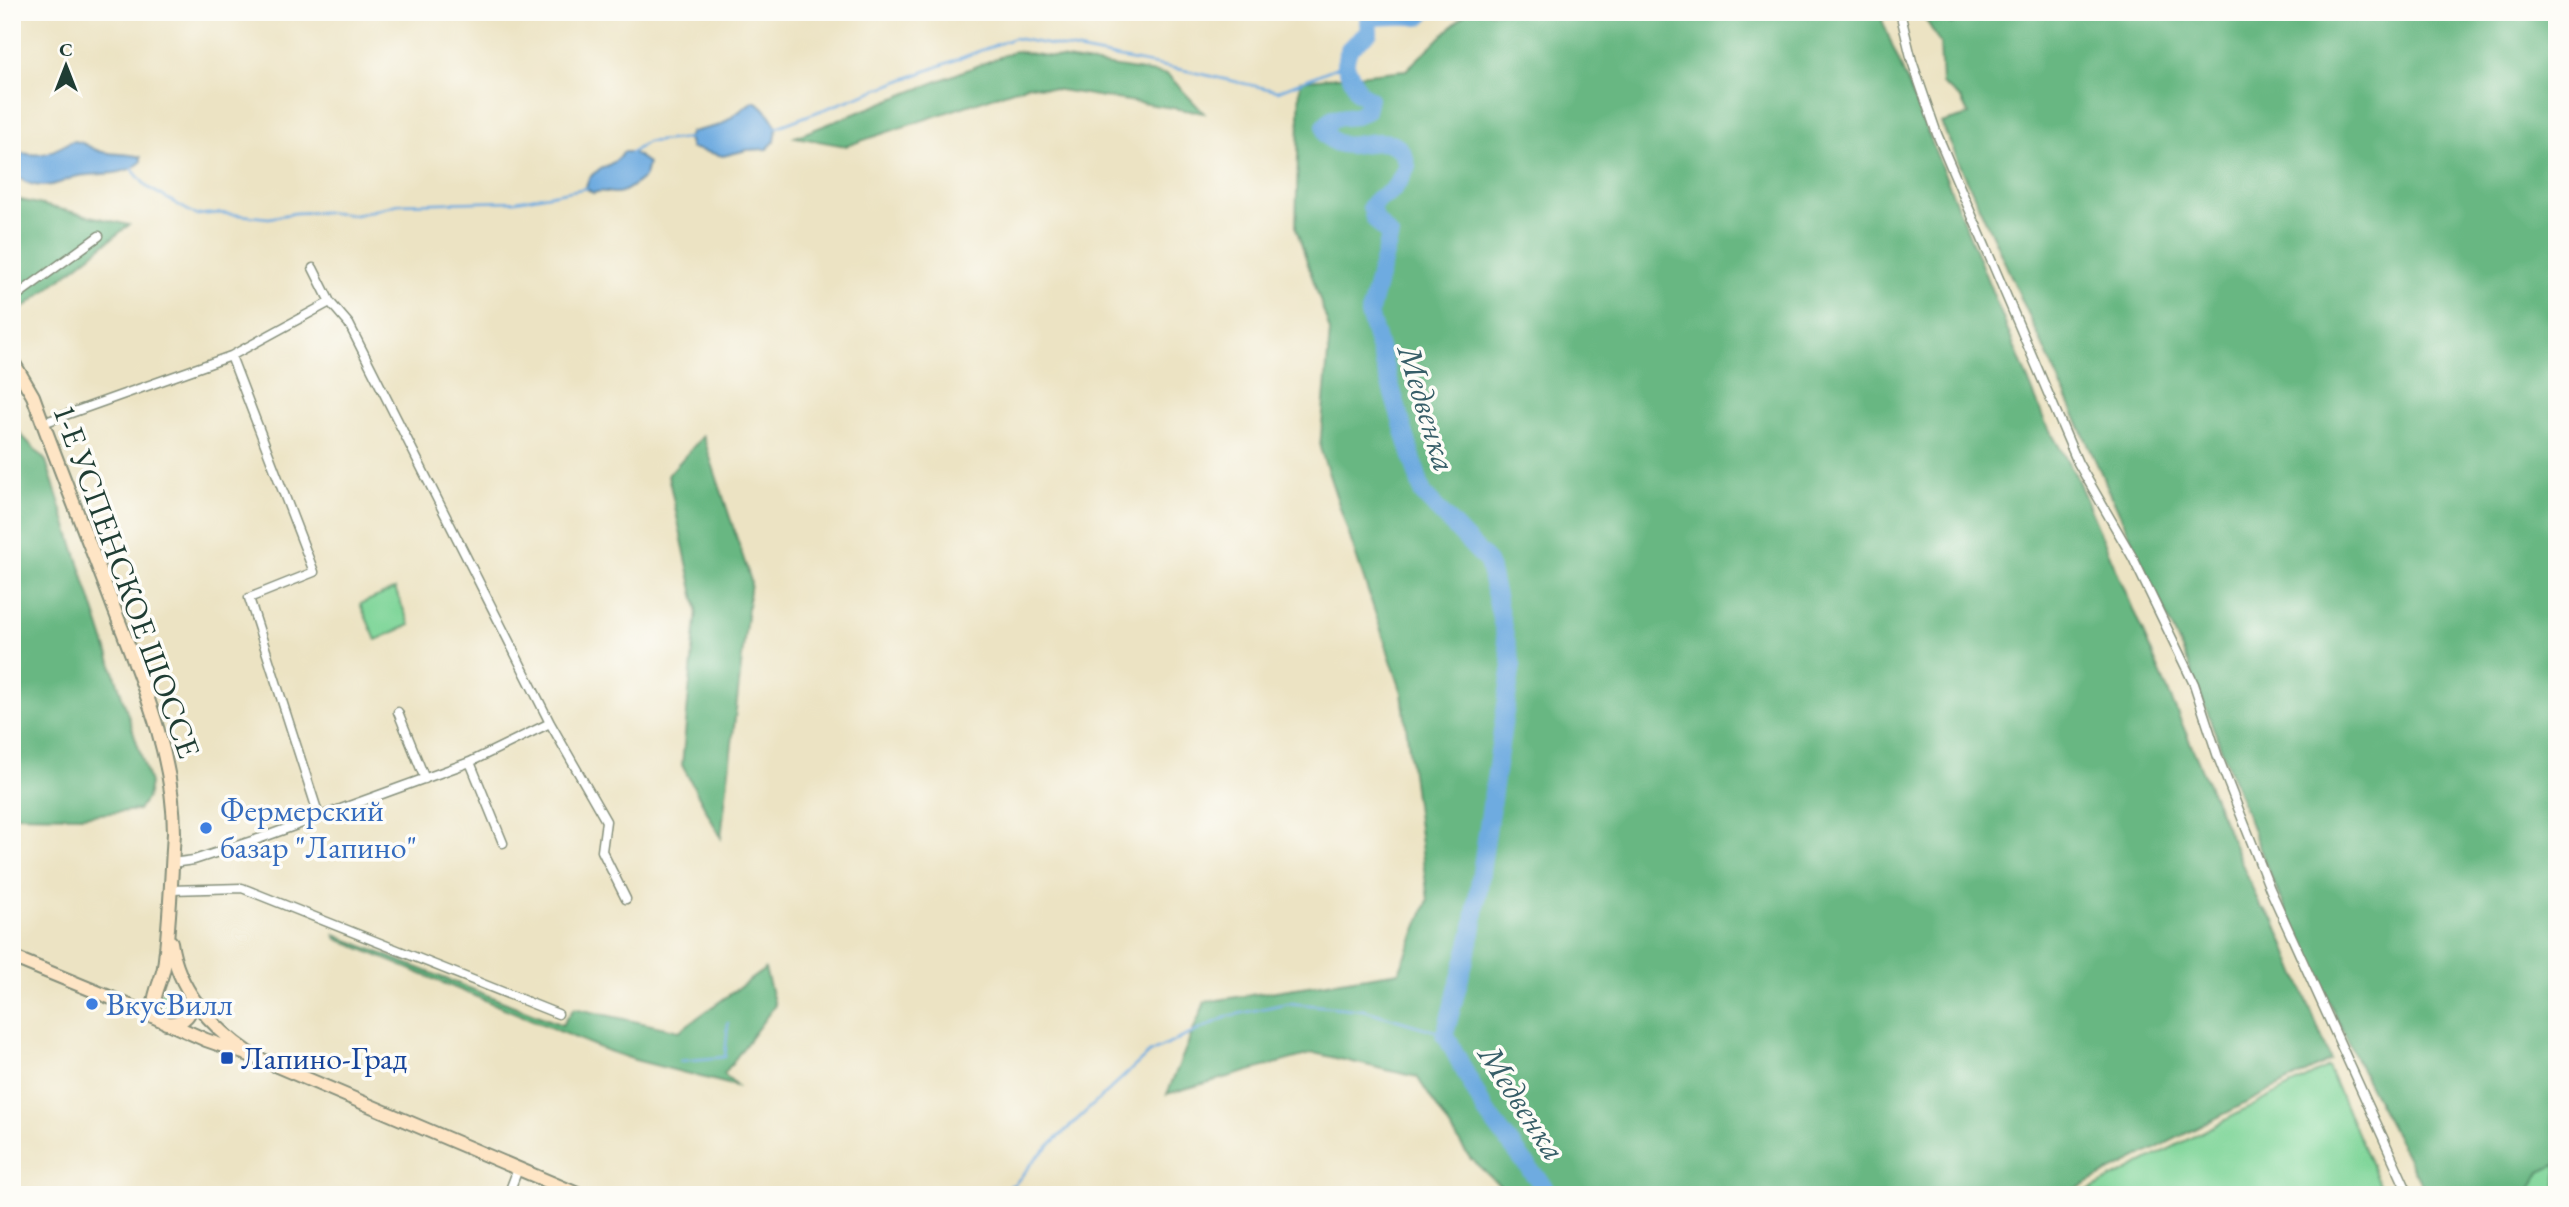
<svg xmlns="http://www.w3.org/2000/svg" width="2569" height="1207" font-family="'EB Garamond',serif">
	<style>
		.green { fill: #80d69a; stroke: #508a67; stroke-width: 2 }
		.forest { fill: #68b782; stroke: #447a5b; stroke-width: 2 }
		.water { fill: #6eabe0; stroke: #46748a; stroke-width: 2 }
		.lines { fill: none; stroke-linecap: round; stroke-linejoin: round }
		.stream { stroke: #6eabe0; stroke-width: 2.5 }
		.river { stroke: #6eabe0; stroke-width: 18 }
		.minor-casing { stroke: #86907c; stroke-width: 11 }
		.secondary-casing { stroke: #86907c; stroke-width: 16 }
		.minor { stroke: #fff; stroke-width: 8 }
		.secondary { stroke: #fee5c5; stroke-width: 12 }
		.shop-dot { fill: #3f7fe0; stroke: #fdfcf7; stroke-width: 2.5 }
		.transit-dot { fill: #1a4fb4; stroke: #fdfcf7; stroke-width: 2.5 }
		.labels { text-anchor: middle; stroke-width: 7; stroke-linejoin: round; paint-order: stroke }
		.street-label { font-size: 32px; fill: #1f3d34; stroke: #fdfcf7 }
		.shop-label { font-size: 32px; fill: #366cbe; stroke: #fdfcf7; text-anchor: start }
		.transit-label { font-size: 32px; fill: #164399; stroke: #fdfcf7; text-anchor: start }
		.water-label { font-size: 33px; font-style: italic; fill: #375e68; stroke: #fdfcf7 }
	</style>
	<rect width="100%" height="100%" fill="#fdfcf7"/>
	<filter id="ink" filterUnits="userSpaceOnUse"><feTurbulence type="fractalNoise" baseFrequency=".0143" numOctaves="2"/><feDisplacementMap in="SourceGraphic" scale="14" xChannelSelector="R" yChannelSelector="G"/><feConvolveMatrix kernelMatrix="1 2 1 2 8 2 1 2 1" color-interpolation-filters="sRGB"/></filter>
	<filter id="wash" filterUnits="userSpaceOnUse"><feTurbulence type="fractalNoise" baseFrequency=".00686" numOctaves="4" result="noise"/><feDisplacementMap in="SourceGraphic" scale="28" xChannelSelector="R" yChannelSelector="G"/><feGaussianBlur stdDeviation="1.57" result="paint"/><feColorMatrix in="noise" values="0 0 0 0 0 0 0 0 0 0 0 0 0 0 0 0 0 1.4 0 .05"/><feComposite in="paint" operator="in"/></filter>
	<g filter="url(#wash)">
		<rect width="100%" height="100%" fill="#ece3c3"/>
		<!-- green -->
		<path class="green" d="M395,589L410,625L376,640L360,604Z
			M157 1003a15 15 0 1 1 30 0a15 15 0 1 1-30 0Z
			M2328,1067L2384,1195H2080Z
			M2557,1163V1195H2528L2540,1171Z"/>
		<!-- forest -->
		<path class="forest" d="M1467,12H1883L1882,20L2045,422L2076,476L2260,906L2275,921L2331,1060L2064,1195H1510L1470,1158L1417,1077L1314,1053L1167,1094L1205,1002L1399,972L1428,900L1402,693L1320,448L1330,331L1296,228L1300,81L1406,70Z
			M1921,12H1941L1951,24L1973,12H2557V1163L2540,1171L2528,1195H2427L2364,1076L2270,875L2189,665L1941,123L1969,115L1961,99L1942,84L1940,43Z
			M1015,51L1168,75L1204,113L1028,85L846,146L795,137Z
			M12,198L129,225L12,317Z
			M12,425L46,461L150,783L147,798L138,810L81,816L12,815Z
			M703,436L751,581L721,838L682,765L697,609L668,475Z
			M335,935L562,1025L574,1008L679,1031L765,969L775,1005L724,1074L736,1086L635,1060L600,1048L337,939Z"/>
		<!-- water -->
		<path class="water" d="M753,101C765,105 770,116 777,127L775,141L767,149L747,150L723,156L691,148L688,138L691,132L721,125Z
			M72,141C84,141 88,147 99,151C112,155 127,153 141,157V162C124,177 99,173 79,176C71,177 66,181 59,183C42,189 19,186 12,167C11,163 12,156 12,151C40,158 47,155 72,141Z
			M623,152H632L648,163L645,176C637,182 627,193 615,193C606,193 602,189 593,193L586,188C588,166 615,169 623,152Z"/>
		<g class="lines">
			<!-- stream -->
			<path class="stream" d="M777,127L1014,38L1183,70L1278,91L1345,64
				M631,153L647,142L691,138
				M131,168L147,187L196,215L219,213L269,218L295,213L321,212L356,215L398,204L516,201L587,188
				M680,1061L725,1057L728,1023
				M985,1195L1015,1184L1037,1157L1149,1053L1229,1016L1288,1003L1364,1010L1445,1034"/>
			<!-- river -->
			<path class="river" d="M1424,12L1418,17C1403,14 1388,17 1372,17L1368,21L1369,32L1349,49L1345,64L1359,93L1369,99L1366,111L1356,116L1333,118L1325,126L1327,136C1331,139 1333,142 1337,143C1362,152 1398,124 1407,166C1402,175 1398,186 1390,192C1381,198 1377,197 1371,207L1374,218L1390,236L1369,314L1423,494L1488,562L1512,665L1472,933L1445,1034L1486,1112L1550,1195"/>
		</g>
	</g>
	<g filter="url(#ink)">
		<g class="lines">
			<!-- minor casing -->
			<g class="minor-casing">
				<path id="minor" d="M1900,12L1912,61L1937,134L2078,463L2133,558L2194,684L2218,757L2270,889L2409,1195
					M12,299L99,236
					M330,302L349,324L550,723L606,821L602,851L626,899
					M231,356L314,572L249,598L319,816
					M43,423L231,356L330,302L313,268
					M398,712L425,779
					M470,762L503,843
					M172,863L194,860L261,838L470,762L550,723
					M171,890L242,888L558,1014
					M508,1195L518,1169"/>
			</g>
			<!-- secondary casing -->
			<g class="secondary-casing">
				<path id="secondary" d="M12,360L33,396C59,468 88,539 115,611C142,681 174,756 174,833C171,878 170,923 164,967C161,986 144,1006 163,1021
					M171,942C177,988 210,1026 248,1052
					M12,957L114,999L206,1040L258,1058L580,1195
					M166,1023C184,1025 195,1013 190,995"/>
			</g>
			<!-- minor -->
			<use href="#minor" class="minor"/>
			<!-- secondary -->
			<use href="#secondary" class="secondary"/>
		</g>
	</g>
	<!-- markers -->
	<g class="shop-dot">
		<circle cx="206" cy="828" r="7"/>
		<circle cx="92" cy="1004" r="7"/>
	</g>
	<rect class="transit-dot" x="220" y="1051" width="14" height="14" rx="3.5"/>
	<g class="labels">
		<!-- street labels -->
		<g class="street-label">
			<text transform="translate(127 581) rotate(70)" y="11">1-Е УСПЕНСКОЕ ШОССЕ</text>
		</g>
		<!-- shop labels -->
		<g class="shop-label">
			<text x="220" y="821">Фермерский<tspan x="220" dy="37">базар "Лапино"</tspan></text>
			<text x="106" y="1015">ВкусВилл</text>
		</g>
		<!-- transit labels -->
		<g class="transit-label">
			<text x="241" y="1069">Лапино-Град</text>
		</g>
		<!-- water labels -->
		<g class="water-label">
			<text transform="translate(1428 408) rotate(73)" y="12">Медвенка</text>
			<text transform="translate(1523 1102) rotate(57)" y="12">Медвенка</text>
		</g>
	</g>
	<!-- margin -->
	<rect width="2569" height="1207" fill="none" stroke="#fdfcf7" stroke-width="42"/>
	<!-- north arrow -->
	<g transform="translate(66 66)" stroke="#fdfcf7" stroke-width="5" paint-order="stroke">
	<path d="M0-5L12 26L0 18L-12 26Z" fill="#1f3d34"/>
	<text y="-10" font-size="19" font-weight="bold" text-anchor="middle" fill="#1f3d34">С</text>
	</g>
</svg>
